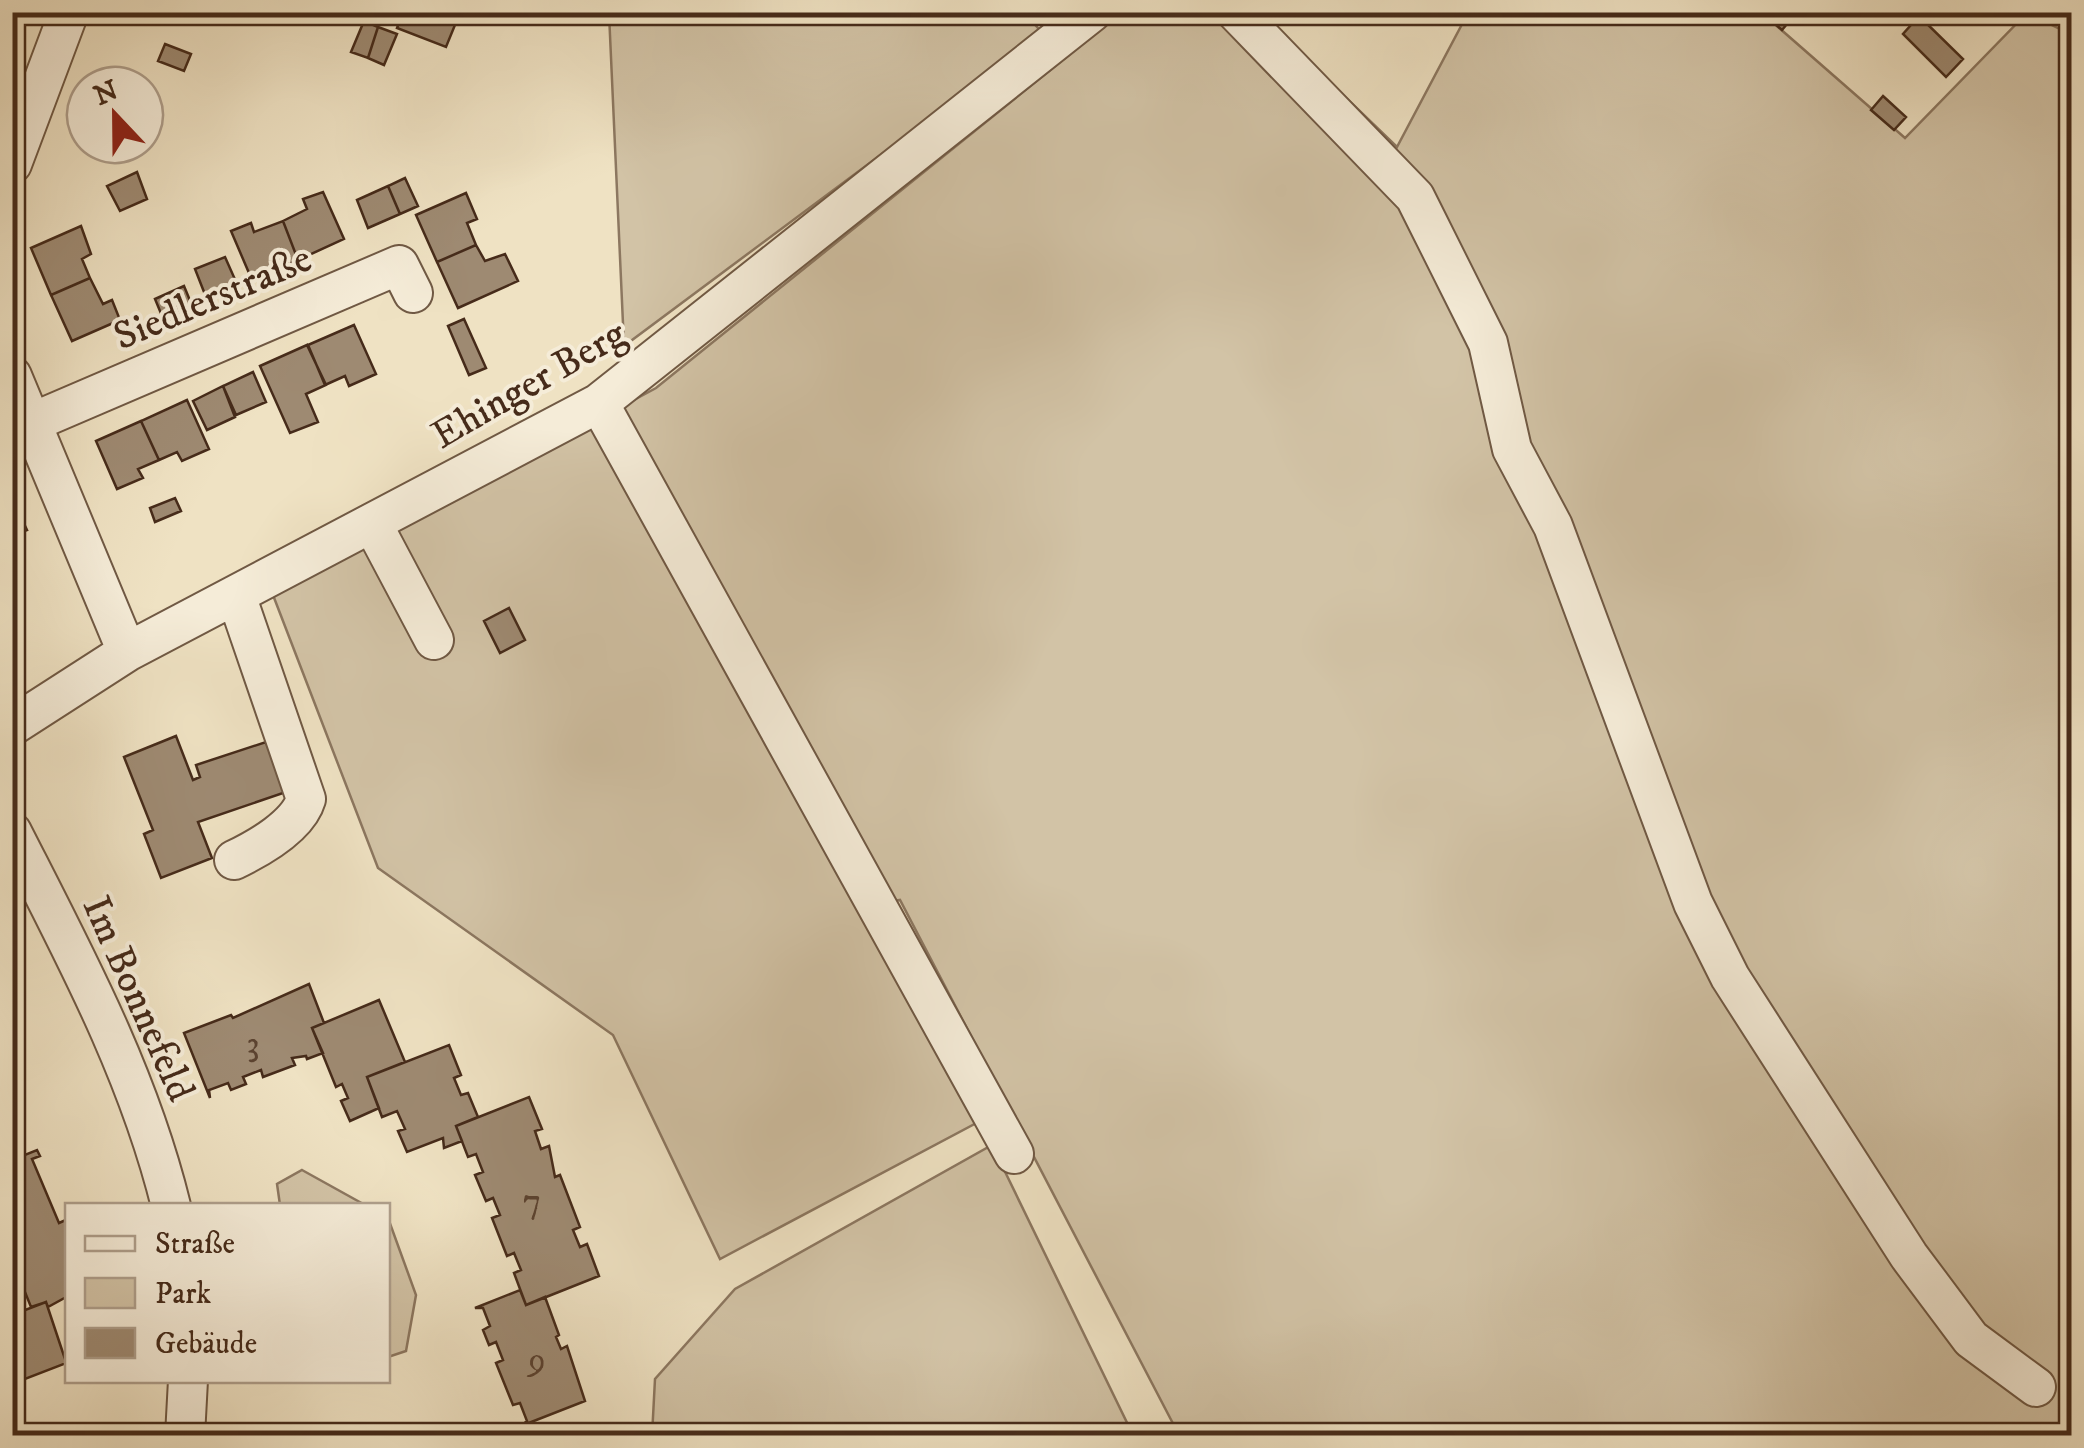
<svg xmlns="http://www.w3.org/2000/svg" width="2084" height="1448" font-family="'IM FELL DW Pica',serif">
	<style>
		.green { fill: #d2c3a6; stroke: #8c7760; stroke-width: 2.5 }
		.building { fill: #9e8a72; stroke: #462b1a; stroke-width: 2.5 }
		.lines { fill: none; stroke-linecap: round; stroke-linejoin: round }
		.minor-casing { stroke: #705944; stroke-width: 42 }
		.minor { stroke: #f5ecd8; stroke-width: 38 }
		.labels { text-anchor: middle; stroke-width: 8; stroke-linejoin: round; paint-order: stroke }
		.number-label { font-size: 35px; fill: #5c4330 }
		.street-label { font-size: 40px; fill: #462b1a; stroke: #f5ecd8 }
	</style>
	<rect width="100%" height="100%" fill="#efe2c3"/>
	<filter id="stains"><feTurbulence type="fractalNoise" baseFrequency=".002" numOctaves="4"/><feColorMatrix values="0 0 0 0 .2 0 0 0 0 .09 0 0 0 0 .02 0 0 0 .5 -.17"/></filter>
	<radialGradient id="worn" r=".72"><stop offset=".6" stop-color="#630" stop-opacity="0"/><stop offset="1" stop-color="#630" stop-opacity=".3"/></radialGradient>
	<!-- green -->
	<path class="green" d="M609,13H1025L1043,34L624,346Z
		M1121,13H1258L1397,147L1468,13H1762L1905,138L2027,13L2072,35L2071,1435H1179L900,900L871,905L982,1120L720,1259L613,1035L378,868L273,595L656,388Z
		M992,1145L1133,1435L652,1436L655,1379L735,1289Z
		M302,1170L365,1205H280L277,1184Z
		M388,1218L416,1295L406,1351L388,1357Z"/>
	<!-- building -->
	<path class="building" d="M236,12H262L258,22Z
		M403,12H450L457,20L446,47L397,28Z
		M1762,12H1797L1782,30Z
		M1919,16L1963,59L1946,77L1903,34Z
		M364,21L378,27L368,58L351,52Z
		M378,27L397,34L384,65L368,58Z
		M165,44L191,54L184,71L158,61Z
		M1883,96L1906,117L1894,130L1871,110Z
		M137,172L147,199L120,211L107,186Z
		M405,178L418,206L400,214L388,186Z
		M388,186L400,214L368,228L357,200Z
		M323,192L344,239L298,260L283,221L307,209L303,199Z
		M466,193L477,219L467,223L476,245L437,262L416,215Z
		M283,221L298,260L252,280L231,231L251,223L254,232Z
		M81,226L91,254L82,259L90,278L51,295L31,248Z
		M476,245L485,261L505,254L518,281L458,308L437,262Z
		M225,257L237,284L206,297L195,269Z
		M90,278L103,304L112,300L120,320L72,341L51,295Z
		M184,286L196,315L167,328L155,299Z
		M464,319L486,368L469,375L448,326Z
		M354,325L376,374L349,386L345,376L325,385L308,345Z
		M307,345L326,385L306,394L318,422L290,433L260,366Z
		M253,372L266,402L236,415L223,386Z
		M223,386L235,417L207,430L193,401Z
		M187,400L209,449L182,461L177,452L159,460L141,421Z
		M141,421L159,460L138,469L143,478L117,489L96,441Z
		M12,498L27,530L12,536Z
		M175,498L181,511L155,522L150,508Z
		M509,608L525,640L500,653L484,621Z
		M176,736L193,780L200,777L196,765L266,742L286,792L198,822L212,858L161,878L144,834L153,830L124,757Z
		M309,984L324,1023L312,1028L323,1053L307,1059L306,1056L292,1058L295,1065L263,1077L261,1070L243,1077L246,1084L231,1090L228,1083L209,1090L210,1098L184,1033L231,1015L233,1018Z
		M379,1000L405,1062L367,1077L379,1108L350,1121L341,1101L348,1098L342,1084L336,1087L312,1028Z
		M449,1045L461,1075L454,1078L461,1095L468,1093L478,1117L456,1126L462,1141L444,1148L443,1138L407,1152L398,1131L405,1129L397,1111L382,1117L367,1077Z
		M529,1097L542,1129L535,1131L541,1149L549,1146L555,1177L560,1175L580,1227L573,1230L580,1247L587,1244L599,1276L526,1305L514,1273L521,1270L514,1253L507,1256L492,1218L500,1215L493,1198L486,1201L475,1175L483,1172L476,1154L468,1157L456,1126Z
		M37,1150L40,1156L32,1159L59,1223L68,1219V1296L48,1307L46,1302L31,1307L12,1260V1160Z
		M520,1290L526,1305L545,1297L559,1335L556,1337L561,1349L567,1346L585,1401L521,1426L527,1421L520,1403L513,1405L496,1363L503,1360L496,1342L489,1345L483,1330L490,1326L483,1308H475Z
		M46,1302L68,1368L66,1363L12,1384V1315Z"/>
	<g class="lines">
		<!-- minor casing -->
		<g class="minor-casing">
			<path id="minor" d="M1236,12L1415,197L1488,343L1512,449L1553,526L1693,903L1730,977L1909,1256L1971,1339L2036,1387
				M12,164L69,12
				M12,376L127,652
				M599,403L1014,1154
				M12,431L399,265L413,293
				M372,523L434,640
				M12,726L127,652L599,403L1092,12
				M12,832C74,954 138,1072 171,1206
				M234,860C259,848 298,826 306,799L236,595
				M185,1436L188,1380"/>
		</g>
		<!-- minor -->
		<use href="#minor" class="minor"/>
	</g>
	<g class="labels">
		<!-- number labels -->
		<g class="number-label">
			<text x="253" y="1055">3</text>
			<text x="532" y="1212">7</text>
			<text x="537" y="1371">9</text>
		</g>
		<!-- street labels -->
		<g class="street-label">
			<text transform="translate(212 296) rotate(-23)" y="14">Siedlerstraße</text>
			<text transform="translate(528 383) rotate(-30)" y="14">Ehinger Berg</text>
			<text transform="translate(140 998) rotate(66)" y="14">Im Bonnefeld</text>
		</g>
	</g>
	<!-- margin -->
	<rect width="2084" height="1448" fill="none" stroke="#efe2c3" stroke-width="50"/>
	<rect x="15" y="15" width="2054" height="1418" fill="none" stroke="#462b1a" stroke-width="5"/>
	<rect x="25" y="25" width="2034" height="1398" fill="none" stroke="#462b1a" stroke-width="2.5"/>
	<!-- legend -->
	<rect x="65" y="1203" width="325" height="180" fill="#f5ecd8" stroke="#af9f8c" stroke-width="2.5"/>
	<rect x="85" y="1236" width="50" height="15" fill="#f5ecd8" stroke="#af9f8c" stroke-width="2.5"/>
	<text x="155" y="1253" font-size="30" fill="#462b1a">Straße</text>
	<rect x="85" y="1278" width="50" height="30" fill="#d2c3a6" stroke="#af9f8c" stroke-width="2.5"/>
	<text x="155" y="1303" font-size="30" fill="#462b1a">Park</text>
	<rect x="85" y="1328" width="50" height="30" fill="#9e8a72" stroke="#af9f8c" stroke-width="2.5"/>
	<text x="155" y="1353" font-size="30" fill="#462b1a">Gebäude</text>
	<!-- north arrow -->
	<g transform="translate(115 115) rotate(338)"><circle r="48" fill="#f5ecd8" stroke="#af9f8c" stroke-width="2.5"/>
	<path d="M0-8L18 38L0 25L-18 38Z" fill="#8f2418"/>
	<text y="-15" font-size="28" font-weight="bold" text-anchor="middle" fill="#462b1a">N</text>
	</g>
	<rect width="100%" height="100%" filter="url(#stains)"/>
	<rect width="100%" height="100%" fill="url(#worn)"/>
</svg>
